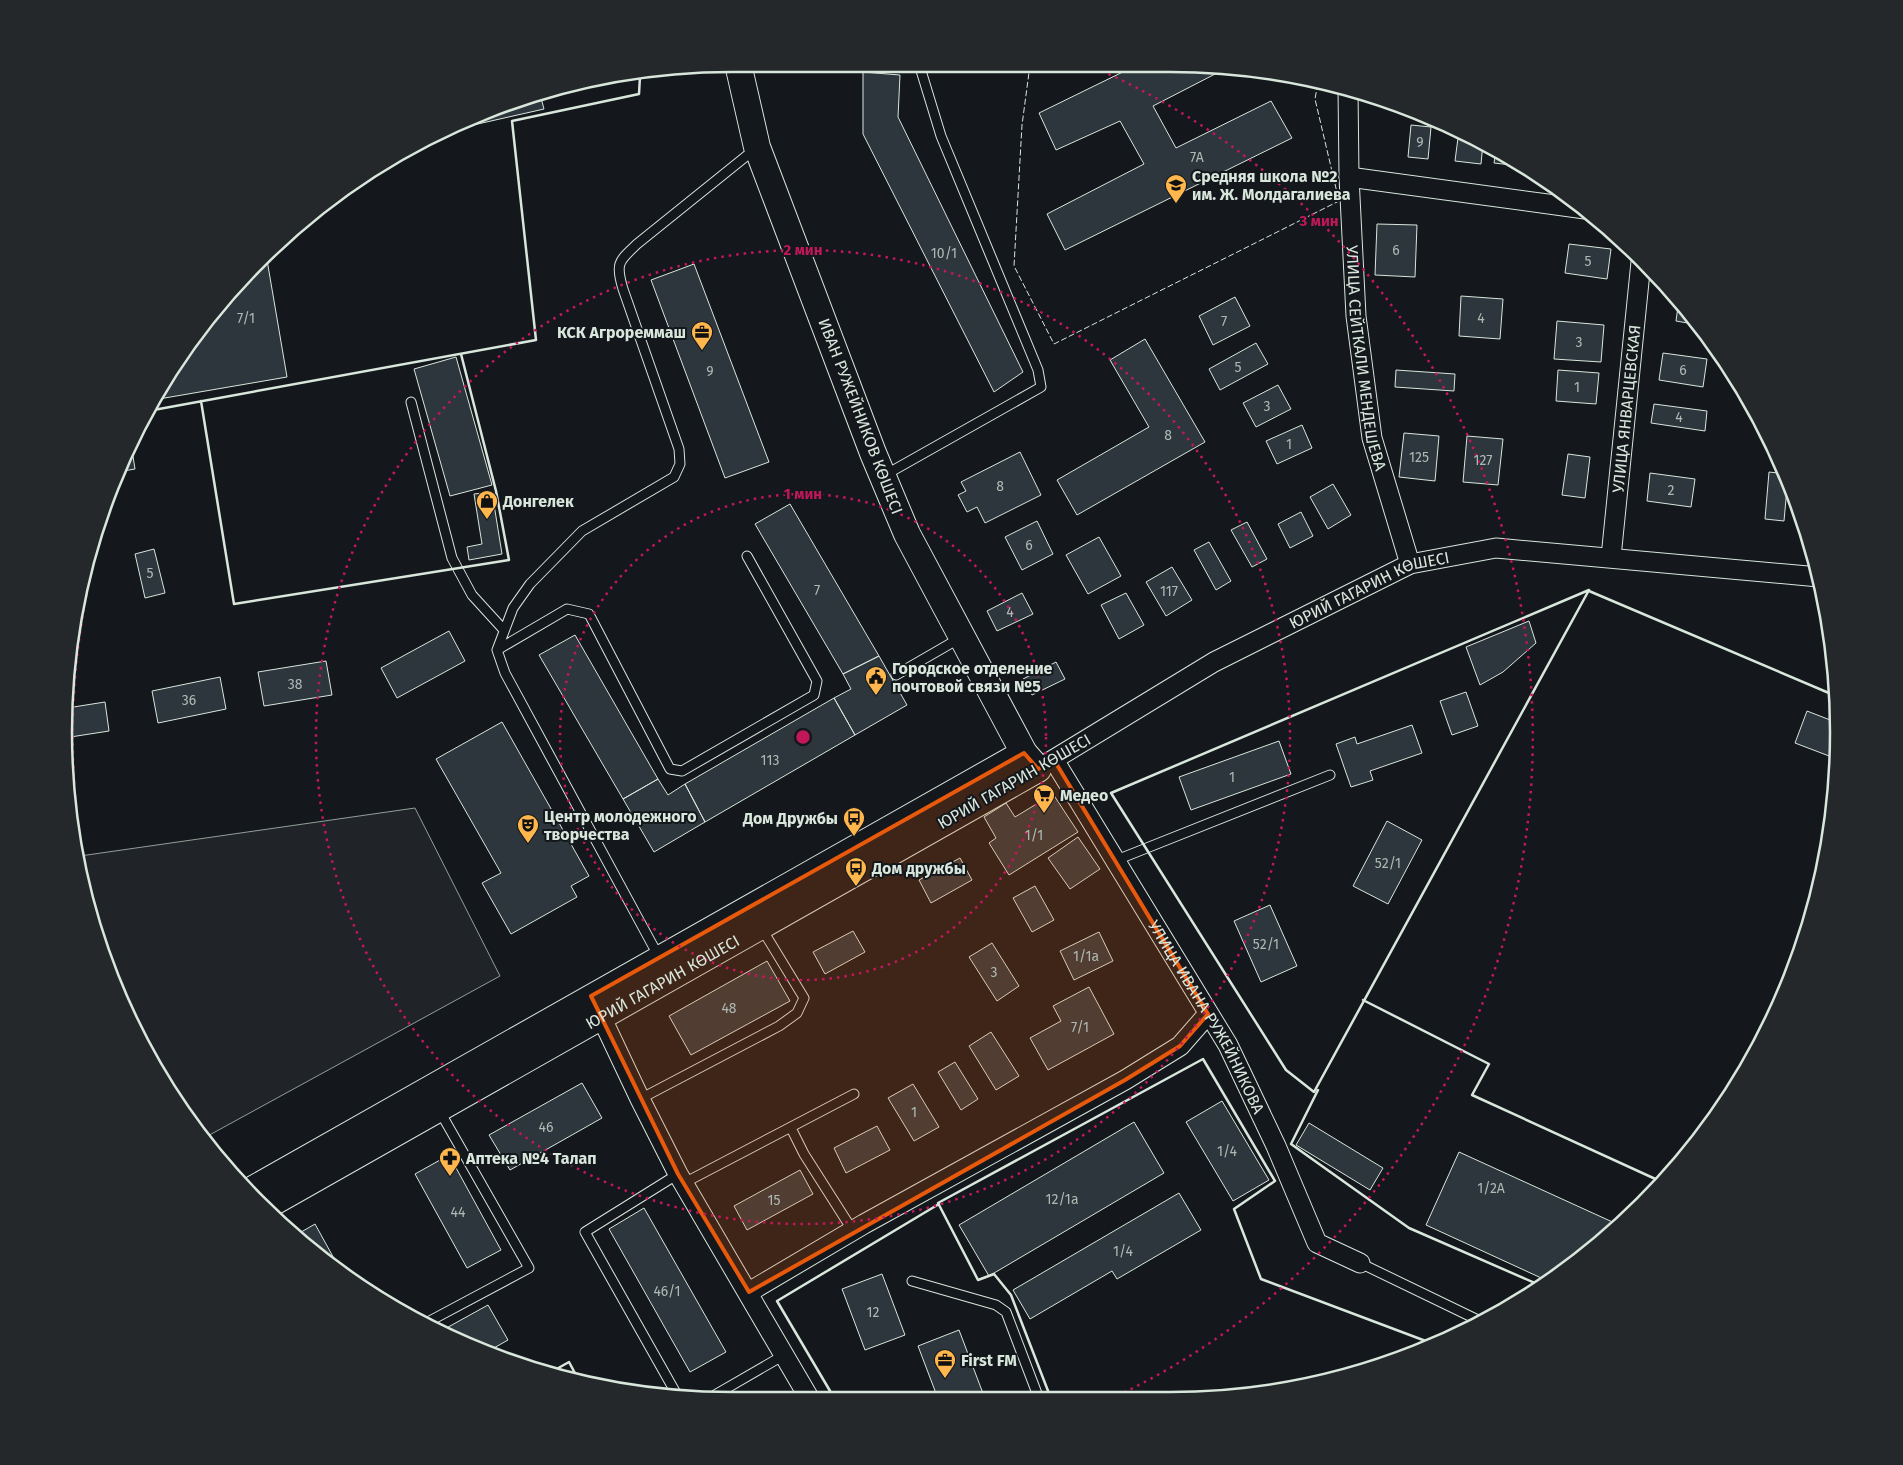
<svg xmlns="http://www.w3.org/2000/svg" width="1903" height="1465" font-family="'Fira Sans',sans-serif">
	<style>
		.green { fill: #202428; stroke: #939e99 }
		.building { fill: #2c363c; stroke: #d8e6dc }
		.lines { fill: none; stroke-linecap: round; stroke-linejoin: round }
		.lane-casing { stroke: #d8e6dc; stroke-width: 11 }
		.street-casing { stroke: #d8e6dc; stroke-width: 21 }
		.secondary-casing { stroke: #d8e6dc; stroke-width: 28 }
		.lane { stroke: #14181c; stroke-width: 9 }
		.street { stroke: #14181c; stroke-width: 19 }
		.secondary { stroke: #14181c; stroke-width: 26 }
		.fence { stroke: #d8e6dc; stroke-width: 1; stroke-dasharray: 6 2.5; stroke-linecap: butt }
		.wall { stroke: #d8e6dc; stroke-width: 2.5 }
		.marked { fill: #e8590c; fill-opacity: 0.2; stroke: #e8590c; stroke-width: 4; stroke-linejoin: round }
		.ring { fill: none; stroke: #c2185b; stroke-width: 2.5; stroke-dasharray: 2.5 5 }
		.labels { text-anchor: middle; stroke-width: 4; stroke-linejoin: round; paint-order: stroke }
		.number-label { font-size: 14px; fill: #adbab4 }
		.poi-label { font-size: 16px; font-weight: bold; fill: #d8e6dc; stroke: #14181c; text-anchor: start }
		.street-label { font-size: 16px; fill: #d8e6dc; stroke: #14181c }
		.rim { fill: none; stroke: #d8e6dc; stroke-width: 2.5 }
		.centre { fill: #c2185b; stroke: #14181c; stroke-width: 2.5 }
		.ring-label { font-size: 15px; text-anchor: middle; font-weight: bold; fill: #c2185b; stroke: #14181c; stroke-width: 4; stroke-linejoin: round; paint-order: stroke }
	</style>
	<rect width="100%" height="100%" fill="#14181c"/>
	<!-- green -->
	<path class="green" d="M415,808L500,976L204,1138L176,1104L133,1028L87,906L80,856Z"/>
	<!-- building -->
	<path class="building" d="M1137,65H1214L1219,72L1153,106L1176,148L1271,101L1292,138L1065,250L1047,214L1144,164L1120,121L1056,150L1039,113Z
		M863,72L900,75L898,117L1023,372L994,392L863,134Z
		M540,94L544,109L460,128Z
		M1411,125L1431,127L1428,159L1408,157Z
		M1459,130L1483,143L1481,164L1455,161Z
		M1496,151L1520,166L1494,163Z
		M1377,224L1417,225L1415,277L1375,275Z
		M1569,244L1611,249L1607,279L1565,273Z
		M266,254L287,377L153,400L259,260Z
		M694,264L769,462L725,478L651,280Z
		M1461,296L1503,299L1500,339L1459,336Z
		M1235,297L1250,326L1213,345L1199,316Z
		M1679,299L1699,325L1676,321Z
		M1557,321L1604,325L1601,362L1554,359Z
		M1145,339L1205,442L1077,515L1057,480L1149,427L1110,360Z
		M1256,343L1268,364L1220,390L1209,369Z
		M1663,353L1707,359L1703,387L1659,380Z
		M456,357L492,485L450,496L414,369Z
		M1396,370L1455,374L1454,391L1395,387Z
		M1558,370L1599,373L1596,404L1556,401Z
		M1278,385L1291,409L1256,427L1243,403Z
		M1654,404L1707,411L1705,431L1651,423Z
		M1302,425L1312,448L1277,464L1266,441Z
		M1404,433L1439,436L1435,481L1399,477Z
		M1467,436L1503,439L1498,485L1463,482Z
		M132,450L135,469L123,471Z
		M1020,452L1041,495L985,523L977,507L967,512L958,495L966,491L961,482Z
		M1568,454L1590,457L1585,498L1562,495Z
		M1769,472L1787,474L1788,477L1784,521L1765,519Z
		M1650,473L1695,479L1691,507L1647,501Z
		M1333,484L1351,515L1328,529L1310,497Z
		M492,492L502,554L469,560L467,547L482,544L474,494Z
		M790,504L879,656L843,674L755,524Z
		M1301,512L1313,536L1290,548L1278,524Z
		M1037,521L1053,554L1022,570L1005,537Z
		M1247,522L1267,559L1252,567L1231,530Z
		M1099,537L1121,576L1088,594L1066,555Z
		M1209,542L1231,581L1216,590L1194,550Z
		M154,549L165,593L145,598L135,554Z
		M1172,567L1192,600L1166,616L1146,582Z
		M1022,593L1033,614L997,631L987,611Z
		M1126,593L1144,625L1119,639L1101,605Z
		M1529,621L1536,643L1503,672L1480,685L1466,647Z
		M449,631L465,661L397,698L381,668Z
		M575,635L658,779L623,799L539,655Z
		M879,656L907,705L855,735L834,698L851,689L843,674Z
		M326,661L332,695L264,706L258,672Z
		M1056,662L1065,679L1032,695L1023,679Z
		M220,677L226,709L158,723L152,691Z
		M1466,692L1478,726L1452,735L1440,701Z
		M834,698L855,735L705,822L685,784Z
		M105,702L109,731L64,738L67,708Z
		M1807,711L1838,723L1837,759L1795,743Z
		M502,722L589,876L571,886L577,897L511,934L482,883L501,873L436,759Z
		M1412,725L1422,753L1370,771L1373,780L1351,787L1336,744L1355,737L1357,744Z
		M1279,741L1291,774L1191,810L1179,777Z
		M658,779L668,795L685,784L705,822L654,852L623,799Z
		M1053,794L1078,832L1009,875L989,843L996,838L984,817L1006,803L1015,817Z
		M1387,821L1422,840L1388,904L1353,886Z
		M1078,837L1100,869L1070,889L1048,858Z
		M960,858L972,880L931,903L919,880Z
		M1035,886L1054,920L1032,932L1013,898Z
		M1270,905L1297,966L1261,982L1234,921Z
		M853,931L865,952L825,974L813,952Z
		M1099,932L1113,961L1074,980L1060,951Z
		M992,943L1019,986L997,1001L969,957Z
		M767,961L790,1001L691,1055L669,1016Z
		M1089,987L1114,1034L1048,1070L1030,1038L1061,1021L1053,1006Z
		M991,1032L1019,1076L996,1090L969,1046Z
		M955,1062L978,1099L961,1110L938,1072Z
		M582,1083L602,1118L510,1170L489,1135Z
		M913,1084L939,1127L914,1141L888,1098Z
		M1222,1101L1269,1180L1233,1201L1186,1122Z
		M1134,1122L1164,1173L989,1276L959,1225Z
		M1309,1123L1383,1168L1370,1190L1296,1145Z
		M877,1126L890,1150L846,1173L834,1148Z
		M1459,1152L1619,1225L1550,1282L1426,1225Z
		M449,1155L501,1250L467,1268L415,1174Z
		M800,1170L813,1194L747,1230L734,1206Z
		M1179,1193L1201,1230L1117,1279L1112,1271L1030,1319L1013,1290Z
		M644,1208L726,1352L690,1372L609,1229Z
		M315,1224L342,1273L296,1235Z
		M882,1274L905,1335L865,1350L842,1289Z
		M488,1305L508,1340L485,1353L441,1331Z
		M959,1330L984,1396H937L918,1346Z"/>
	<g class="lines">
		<!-- lane casing -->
		<g class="lane-casing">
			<path id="lane" d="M942,64H946
				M411,402L452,558L472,595L503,629
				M885,475L1041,387L1038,370L941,136L919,64
				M497,650L513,608L530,584L582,531L674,477L680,464L679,449L623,289C615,263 619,261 637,244L755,149
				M896,675L960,638
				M1114,861L1330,775
				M659,957L505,673L497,650L567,609L589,614L670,769L682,771L814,695L817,681L747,556
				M640,1099L779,1026L797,1013L804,998L762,929
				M791,1128L804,1154L853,1231
				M684,1183L854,1094
				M1360,1263L1478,1320
				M912,1281L996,1305L1006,1312L1038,1396
				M426,1323L529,1268L439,1110
				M677,1395L585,1232L678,1174
				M715,1395L784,1355"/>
		</g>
		<!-- street casing -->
		<g class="street-casing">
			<g id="street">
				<path id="s1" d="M1348,88L1349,177L1356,316L1372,438L1410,564"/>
				<path d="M1349,177L1585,209"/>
				<path id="s2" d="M1611,557L1641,262"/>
				<path id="s3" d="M1054,760L1228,1045L1276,1146L1317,1243L1360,1263"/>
				<path id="s4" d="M1038,769L1214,662L1410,564L1496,548L1819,577"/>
				<path d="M596,1006L640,1099L678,1174L808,1396"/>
				<path d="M749,1292L864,1224L1125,1080L1180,1046L1208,1014"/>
			</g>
		</g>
		<!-- secondary casing -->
		<g class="secondary-casing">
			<g id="secondary">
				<path d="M248,1192L1024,753"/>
				<path id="s5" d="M263,1208L1038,769L1024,753L907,534L873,453L757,147L738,64"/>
			</g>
		</g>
		<!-- lane -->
		<use href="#lane" class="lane"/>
		<!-- street -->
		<use href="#street" class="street"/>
		<!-- secondary -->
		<use href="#secondary" class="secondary"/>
		<!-- fence -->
		<path class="fence" d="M1030,65L1022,125L1014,266L1054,344L1339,201L1315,99L1318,82"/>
		<!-- wall -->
		<path class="wall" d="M201,401L234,604L509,560L496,491L461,354
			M148,411L536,340L512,121L639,94L640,76
			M1589,590L1314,1092L1286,1070L1111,793Z
			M1589,591L1836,696
			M1363,1000L1489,1064L1472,1095L1662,1182
			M1318,1090L1291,1144L1409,1228L1544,1287
			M553,1371L569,1362L577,1377
			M833,1396L777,1301L939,1204
			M1050,1396L1011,1295L994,1274L978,1280L938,1203L1203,1059L1275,1181L1234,1209L1261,1279L1431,1343"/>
	</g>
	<!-- marked area -->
	<path class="marked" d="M1024,753L1038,769L1054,760L1208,1014L1180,1046L1125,1080L749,1292L678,1174L591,996Z"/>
	<!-- distance rings -->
	<g class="ring">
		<circle cx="803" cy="737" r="243"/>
		<circle cx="803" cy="737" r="487"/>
		<path d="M115 981A730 730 0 0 1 121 475M134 446A730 730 0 0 1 161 389M1088 65A730 730 0 0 1 1123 1393"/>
	</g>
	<!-- icons -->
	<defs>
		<g id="school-pin" transform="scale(1.125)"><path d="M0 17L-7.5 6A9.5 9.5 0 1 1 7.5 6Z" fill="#ffb74d" stroke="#14181c"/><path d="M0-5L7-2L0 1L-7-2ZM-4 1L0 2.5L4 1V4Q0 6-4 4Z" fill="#111"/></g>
		<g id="office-pin" transform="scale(1.125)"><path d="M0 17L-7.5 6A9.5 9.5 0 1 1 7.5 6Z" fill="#ffb74d" stroke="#14181c"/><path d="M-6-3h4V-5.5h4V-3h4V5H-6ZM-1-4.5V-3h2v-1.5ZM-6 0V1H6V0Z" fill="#111"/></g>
		<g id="shop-pin" transform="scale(1.125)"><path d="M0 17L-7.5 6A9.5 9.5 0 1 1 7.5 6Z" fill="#ffb74d" stroke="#14181c"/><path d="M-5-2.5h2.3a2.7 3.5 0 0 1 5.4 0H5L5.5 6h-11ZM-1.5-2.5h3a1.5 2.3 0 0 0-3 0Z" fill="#111"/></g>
		<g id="civic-pin" transform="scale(1.125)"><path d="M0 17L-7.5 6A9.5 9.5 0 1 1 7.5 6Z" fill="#ffb74d" stroke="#14181c"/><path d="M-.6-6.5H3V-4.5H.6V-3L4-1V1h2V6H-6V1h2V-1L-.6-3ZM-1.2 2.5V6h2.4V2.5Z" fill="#111"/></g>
		<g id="supermarket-pin" transform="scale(1.125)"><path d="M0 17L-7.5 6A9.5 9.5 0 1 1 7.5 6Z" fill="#ffb74d" stroke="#14181c"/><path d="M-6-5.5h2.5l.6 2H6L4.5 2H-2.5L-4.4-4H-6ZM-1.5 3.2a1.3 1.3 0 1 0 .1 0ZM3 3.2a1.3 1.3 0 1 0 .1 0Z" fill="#111"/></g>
		<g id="bus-pin" transform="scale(1.125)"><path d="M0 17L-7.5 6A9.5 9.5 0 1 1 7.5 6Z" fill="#ffb74d" stroke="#14181c"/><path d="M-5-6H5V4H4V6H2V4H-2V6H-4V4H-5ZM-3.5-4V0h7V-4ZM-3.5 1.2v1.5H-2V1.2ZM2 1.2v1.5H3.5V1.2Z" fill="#111"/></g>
		<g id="theatre-pin" transform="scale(1.125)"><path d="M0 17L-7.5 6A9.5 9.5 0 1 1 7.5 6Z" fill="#ffb74d" stroke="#14181c"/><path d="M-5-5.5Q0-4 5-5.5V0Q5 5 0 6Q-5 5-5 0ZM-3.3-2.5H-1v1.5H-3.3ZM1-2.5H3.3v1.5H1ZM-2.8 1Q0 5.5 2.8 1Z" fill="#111"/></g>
		<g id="pharmacy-pin" transform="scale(1.125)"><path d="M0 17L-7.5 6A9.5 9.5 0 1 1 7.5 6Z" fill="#ffb74d" stroke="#14181c"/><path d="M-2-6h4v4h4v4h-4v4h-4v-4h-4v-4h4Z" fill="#111"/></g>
	</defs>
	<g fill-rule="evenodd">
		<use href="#school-pin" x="1176" y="185"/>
		<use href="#office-pin" x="702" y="332"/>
		<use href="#shop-pin" x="487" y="501"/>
		<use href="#civic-pin" x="876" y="677"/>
		<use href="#supermarket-pin" x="1044" y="795"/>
		<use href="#bus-pin" x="854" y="818"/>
		<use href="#theatre-pin" x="528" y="825"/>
		<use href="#bus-pin" x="856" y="868"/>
		<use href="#pharmacy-pin" x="450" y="1158"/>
		<use href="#office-pin" x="945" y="1360"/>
	</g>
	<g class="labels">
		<!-- number labels -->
		<g class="number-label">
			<text x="1420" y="147">9</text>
			<text x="1197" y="162">7А</text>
			<text x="1396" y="255">6</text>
			<text x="944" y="258">10/1</text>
			<text x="1588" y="266">5</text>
			<text x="246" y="323">7/1</text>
			<text x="1481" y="323">4</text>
			<text x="1224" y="326">7</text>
			<text x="1579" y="347">3</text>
			<text x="1238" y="372">5</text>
			<text x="1683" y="375">6</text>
			<text x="710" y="376">9</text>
			<text x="1577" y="392">1</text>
			<text x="1267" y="411">3</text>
			<text x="1679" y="422">4</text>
			<text x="1168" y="440">8</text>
			<text x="1289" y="449">1</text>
			<text x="1419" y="462">125</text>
			<text x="1483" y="465">127</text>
			<text x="1000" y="491">8</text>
			<text x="1671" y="495">2</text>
			<text x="1029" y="550">6</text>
			<text x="150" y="578">5</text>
			<text x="817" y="595">7</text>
			<text x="1169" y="596">117</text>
			<text x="1010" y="617">4</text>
			<text x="295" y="689">38</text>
			<text x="189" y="705">36</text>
			<text x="770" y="765">113</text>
			<text x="1232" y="782">1</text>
			<text x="1034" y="840">1/1</text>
			<text x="1388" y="868">52/1</text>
			<text x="1266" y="949">52/1</text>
			<text x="1086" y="961">1/1а</text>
			<text x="994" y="977">3</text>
			<text x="729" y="1013">48</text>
			<text x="1080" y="1032">7/1</text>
			<text x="914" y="1117">1</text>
			<text x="546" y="1132">46</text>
			<text x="1227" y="1156">1/4</text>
			<text x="1491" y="1193">1/2А</text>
			<text x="1062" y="1204">12/1а</text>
			<text x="774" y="1205">15</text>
			<text x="458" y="1217">44</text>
			<text x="1123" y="1256">1/4</text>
			<text x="667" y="1296">46/1</text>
			<text x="873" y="1317">12</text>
		</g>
		<!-- poi labels -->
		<g class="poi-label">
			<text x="1192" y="182">Средняя школа №2<tspan x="1192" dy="18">им. Ж. Молдагалиева</tspan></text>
			<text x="686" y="338" text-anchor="end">КСК Агрореммаш</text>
			<text x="503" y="507">Донгелек</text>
			<text x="892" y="674">Городское отделение<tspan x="892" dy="18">почтовой связи №5</tspan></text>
			<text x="1060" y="801">Медео</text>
			<text x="544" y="822">Центр молодежного<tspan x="544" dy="18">творчества</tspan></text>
			<text x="838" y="824" text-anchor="end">Дом Дружбы</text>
			<text x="872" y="874">Дом дружбы</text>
			<text x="466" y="1164">Аптека №4 Талап</text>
			<text x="961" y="1366">First FM</text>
		</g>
		<!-- street labels -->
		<g class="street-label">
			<text dy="6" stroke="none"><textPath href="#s1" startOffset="271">УЛИЦА СЕЙТКАЛИ МЕНДЕШЕВА</textPath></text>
			<text dy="6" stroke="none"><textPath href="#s2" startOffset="149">УЛИЦА ЯНВАРЦЕВСКАЯ</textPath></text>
			<text transform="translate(861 416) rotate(69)" y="6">ИВАН РУЖЕЙНИКОВ КӨШЕСІ</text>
			<text dy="6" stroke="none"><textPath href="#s4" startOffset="378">ЮРИЙ ГАГАРИН КӨШЕСІ</textPath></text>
			<text transform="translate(1014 781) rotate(-30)" y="6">ЮРИЙ ГАГАРИН КӨШЕСІ</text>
			<text dy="6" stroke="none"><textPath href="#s5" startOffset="459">ЮРИЙ ГАГАРИН КӨШЕСІ</textPath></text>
			<text dy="6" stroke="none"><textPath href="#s3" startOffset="299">УЛИЦА ИВАНА РУЖЕЙНИКОВА</textPath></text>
		</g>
	</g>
	<!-- crop -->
	<path d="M0 0H1903V1465H0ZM732 72H1170A660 660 0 0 1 1830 732V732A660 660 0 0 1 1170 1392H732A660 660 0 0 1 72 732V732A660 660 0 0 1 732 72Z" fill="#24282b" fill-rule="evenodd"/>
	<path class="rim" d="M732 72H1170A660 660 0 0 1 1830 732V732A660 660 0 0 1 1170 1392H732A660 660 0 0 1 72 732V732A660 660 0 0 1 732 72Z"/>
	<circle cx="803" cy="737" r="8" class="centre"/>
	<g class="ring-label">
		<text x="1319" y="226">3 мин</text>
		<text x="803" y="255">2 мин</text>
		<text x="803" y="499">1 мин</text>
	</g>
</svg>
